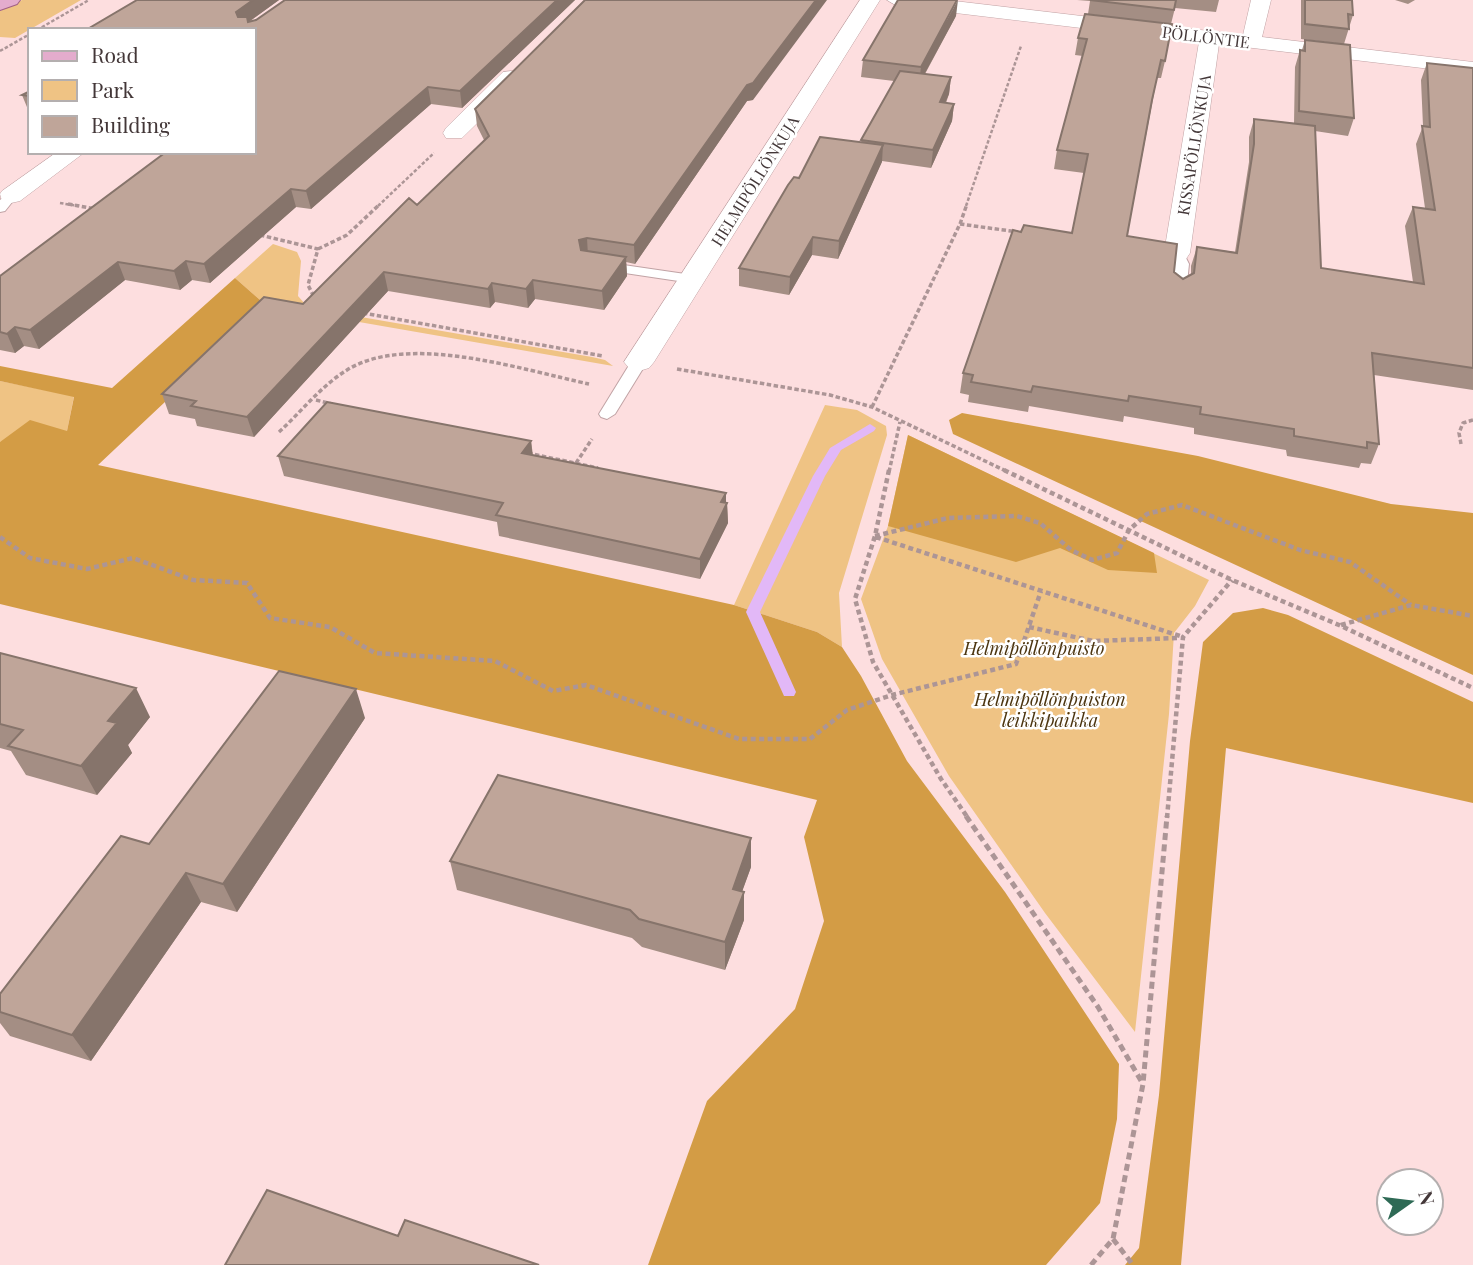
<svg xmlns="http://www.w3.org/2000/svg" width="1473" height="1265" font-family="'Playfair Display',serif">
	<style>
		.green { fill: #efc384 }
		.forest { fill: #d39c45 }
		.lines { fill: none; stroke-linecap: round; stroke-linejoin: round }
		.stream { fill: #e2b8f7; fill-rule: evenodd }
		.lane-casing { stroke: #c1a3a5; stroke-width: 2 }
		.street-casing { stroke: #c1a3a5; stroke-width: 1 }
		.primary-casing { stroke: #a05f83; stroke-width: 2 }
		.path-far3 { stroke: #ac9596; stroke-width: 2.5; stroke-dasharray: 3.5 2; stroke-linecap: butt }
		.path-far2 { stroke: #ac9596; stroke-width: 3.5; stroke-dasharray: 4.5 2.5; stroke-linecap: butt }
		.path-far1 { stroke: #ac9596; stroke-width: 4.5; stroke-dasharray: 5 3.5; stroke-linecap: butt }
		.path { stroke: #ac9596; stroke-width: 5; stroke-dasharray: 7 4.5; stroke-linecap: butt }
		.lane { fill: #fff; fill-rule: evenodd }
		.street { fill: #fff; fill-rule: evenodd }
		.primary { fill: #e4accd; fill-rule: evenodd }
		.wall { fill: #a48e84 }
		.shaded-wall { fill: #86746b }
		.building { fill: #bfa599; stroke: #86746b; stroke-width: 2 }
		.labels { text-anchor: middle; stroke-width: 5; stroke-linejoin: round; paint-order: stroke }
		.far-street-label { font-size: 16px; fill: #433738; stroke: #fff }
		.park-label { font-size: 18px; font-style: italic; fill: #4c3510; stroke: #fff }
	</style>
	<rect width="100%" height="100%" fill="#fddedf"/>
	<!-- green -->
	<path class="green" d="M22,0H81L15,38L0,37V11Z
		M273,244L297,252L301,261L298,296L305,304L332,312L592,357L605,360L613,366L267,306L235,278Z
		M0,381L74,396L67,431L0,442Z
		M825,405L857,410L886,426L887,435L839,593L842,647L817,632L734,605Z
		M908,435L1209,580L1195,606L1174,633L1169,714L1135,1032L1045,913L949,776L882,659L861,599L888,526Z"/>
	<!-- forest -->
	<path class="forest" d="M235,278L267,306L98,465L734,605L817,632L842,647L861,676L907,761L1005,892L1119,1064L1117,1119L1100,1203L1046,1265H648L707,1101L795,1009L824,921L804,837L817,800L0,604V442L30,420L67,431L74,397L0,381V366L112,388Z
		M962,413L1198,456L1391,504L1473,513V675L953,434L949,420Z
		M908,435L1154,553L1157,573L1108,570L1060,548L1016,562L888,526Z
		M1263,608L1288,615L1473,702V803L1226,748L1181,1265H1125L1139,1248L1159,1095L1190,741L1203,642L1233,613Z"/>
	<g class="lines">
		<!-- stream -->
		<path class="stream" d="M870,424L876,428L874,431L841,450L825,476L760,612L796,692L794,696H784L746,612L813,476L830,448Z"/>
		<!-- lane casing -->
		<g class="lane-casing">
			<path id="lane" d="M11,192L17,196L5,211L0,212V200Z
				M1177,249L1182,250L1189,264L1186,292L1179,296L1172,292L1175,264L1170,253Z
				M603,262L692,275L699,279L692,283L598,269V263Z
				M639,357L647,362L615,414L607,419L601,417L599,414L631,362Z"/>
		</g>
		<!-- street casing -->
		<g class="street-casing">
			<path id="street" d="M860,0H880L654,362L649,368L639,371L629,368L624,362Z
				M887,0H946L1243,35L1251,0H1271L1262,37L1473,62V74L1219,44L1190,253L1186,259L1177,261L1168,259L1164,253L1199,42L897,6Z
				M511,71L519,72L522,77L519,82L462,138H446L443,133L446,128L503,72Z
				M57,152H85L20,201L11,203L2,201L0,194L2,191Z"/>
		</g>
		<!-- primary casing -->
		<g class="primary-casing">
			<path id="primary" d="M0,0H20L17,4L0,10Z"/>
		</g>
		<!-- path-far3 -->
		<path class="path-far3" d="M37,30L89,0
			M0,51L30,34
			M60,203L78,206
			M378,206L434,153
			M966,206L1021,46"/>
		<!-- path-far2 -->
		<path class="path-far2" d="M68,204L96,209
			M960,224L967,204
			M260,235L318,249L308,285L315,299
			M318,249L347,235L380,204
			M363,313L603,356
			M677,369L830,395L872,407L1008,472
			M316,400L332,404
			M872,407L960,224L1018,232
			M279,432C301,412 321,386 347,370C408,332 523,370 589,384
			M1461,444L1459,433L1463,423L1473,420
			M528,453L598,468
			M576,463L592,439
			M889,472L900,422"/>
		<!-- path-far1 -->
		<path class="path-far1" d="M889,470L875,536L855,599L873,662L941,779L968,818
			M1004,470L1232,580L1339,625L1473,688
			M875,536L948,518L1017,516L1040,523L1071,550L1092,560L1117,553L1129,530L1147,514L1182,505L1300,550L1350,562L1411,605
			M0,537L30,558L87,569L133,558L193,580L247,583L270,618L330,627L375,653L495,661L553,691L586,685L739,739H810L847,710L892,695L1016,664L1041,591
			M876,537L1183,637
			M1341,625L1411,605L1473,616
			M1029,627L1093,641L1179,638
			M1167,818L1183,637L1232,580"/>
		<!-- path -->
		<path class="path" d="M966,816L1098,1007L1143,1084
			M1113,1239L1133,1265
			M1091,1265L1113,1239L1143,1084L1167,816"/>
		<!-- lane -->
		<use href="#lane" class="lane"/>
		<!-- street -->
		<use href="#street" class="street"/>
		<!-- primary -->
		<use href="#primary" class="primary"/>
	</g>
	<!-- wall -->
	<path class="wall" d="M137,0H279L249,22L256,20L285,0H575L462,108L431,104L311,209L296,207L210,283L192,280L180,290L125,280L39,349L24,346L15,353L0,350V276L254,152Z
		M1077,0H1219L1216,12L1175,8L1171,24L1088,14L1090,1Z
		M1301,0H1352L1353,15L1344,44L1301,39Z
		M1395,0H1415L1408,4Z
		M1085,14L1165,61L1161,78H1157L1127,236L1183,279L1191,275V266L1197,247L1235,252L1249,162V137L1254,119L1294,123L1295,67L1300,50H1302L1305,40L1354,118L1348,136L1315,131L1321,268L1413,282L1405,226L1413,207L1425,208L1416,144L1423,126L1421,80L1427,63L1473,68V390L1374,375L1379,444L1371,464L1361,463L1359,468L1287,456L1286,450L1194,434V428L1124,416L1123,422L1029,406L1028,412L968,402L969,395L960,393L963,373L1021,232L1072,233L1084,173L1054,169L1057,150L1083,56L1075,55L1078,38Z
		M956,16L925,74L951,77L949,94L946,103L954,104L952,121L931,168L882,161L838,259L812,255L789,295L739,286V268L799,178L861,142L894,81L861,77L863,60Z
		M30,91V113L29,112L22,95Z
		M753,100L747,101L635,264L626,262L627,276L604,310L535,299L528,308L495,302L490,308L388,291L254,437L197,426L195,419L169,414L162,394L303,304L417,205L484,140L477,126L475,109Z
		M531,441L533,455L727,503L728,523L700,579L499,536L497,522L284,476L278,456Z
		M0,653L150,717L128,745L132,753L97,795L26,775L11,751L0,748Z
		M365,718L237,912L201,902L91,1061L10,1036L0,1023V994L149,844Z
		M751,838V867L742,891L744,920L725,970L642,947L632,938L457,890L450,861Z"/>
	<!-- shaded-wall -->
	<path class="shaded-wall" d="M253,0H279L240,28L236,12Z
		M557,0H575L462,108L460,91Z
		M816,0H827L753,100L747,101L635,264L634,245L747,85Z
		M958,0L956,16L919,84L921,67Z
		M951,77L949,94L938,119L940,102Z
		M428,87L431,104L311,209L306,191Z
		M954,104L952,121L931,168L933,150Z
		M883,145L882,162L838,259L839,241Z
		M291,189L296,207L210,283L204,264Z
		M813,237L812,255L789,295L790,277Z
		M587,238L588,256L581,258L579,240Z
		M626,257L627,276L604,310L602,291Z
		M186,261L192,280L180,290L174,271Z
		M118,262L125,280L39,349L30,330Z
		M384,272L388,291L254,437L247,417Z
		M533,280L535,299L528,308L526,289Z
		M492,283L495,302L490,308L488,289Z
		M15,327L24,346L15,353L7,334Z
		M531,441L533,461L522,453Z
		M726,493V506L727,503L728,523L700,579V559L721,502Z
		M136,688L150,717L128,745L132,753L97,795L81,766L108,721Z
		M356,689L365,718L237,912L223,884Z
		M751,838V867L733,917V889Z
		M186,873L201,902L91,1061L72,1035Z
		M744,892V920L725,970V942Z"/>
	<!-- building -->
	<path class="building" d="M137,0H253L236,12L238,17H247L248,22L256,20L285,0H557L460,91L428,87L306,191L291,189L204,264L186,261L174,271L118,262L30,330L15,327L7,334L0,332V276L166,152H254V30H86Z
		M585,0H816L753,83L747,85L634,245L587,238L579,240L581,250L626,257L602,291L533,280L526,289L492,283L488,289L384,272L247,417L191,406L196,401L162,394L264,297L303,304L409,198L417,205L489,136L475,109Z
		M898,0H957L921,67L863,60Z
		M1090,0H1176L1174,10Z
		M1305,0H1352L1353,15L1348,14L1349,29L1305,24Z
		M1085,14L1172,24L1165,61L1161,60L1152,100L1127,236L1177,244L1174,272L1183,279L1194,273L1197,247L1237,253L1254,144V119L1315,126L1321,268L1424,284L1413,207L1435,210L1422,126L1430,127L1427,63L1473,68V368L1372,353L1379,444L1367,442V448L1294,436V429L1200,414L1201,407L1129,396L1128,401L1033,386L1031,392L971,382L973,375L963,373L1013,230L1021,232L1024,225L1072,233L1088,154L1057,150L1087,39L1078,38Z
		M1305,40L1350,45L1354,118L1299,111L1300,50L1305,51Z
		M900,71L951,77L940,102L954,104L933,150L861,140Z
		M30,91V96L22,95Z
		M820,137L883,145L839,241L813,237L790,277L739,268L788,185L794,177L799,178Z
		M327,402L531,441L522,453L726,493L721,502L727,503L700,559L496,515L503,503L278,456Z
		M0,653L136,688L108,721L117,723L81,766L8,746L23,730L0,724Z
		M279,671L356,689L223,884L186,873L72,1035L0,1012V994L121,836L149,844Z
		M498,775L751,838L733,889L744,892L725,942L639,919L630,910L450,861Z
		M267,1190L398,1236L405,1220L539,1265H225Z"/>
	<g class="labels">
		<!-- far-street labels -->
		<g class="far-street-label">
			<text transform="translate(1206 37) rotate(7)" y="6">PÖLLÖNTIE</text>
			<text transform="translate(1194 145) rotate(-81)" y="6">KISSAPÖLLÖNKUJA</text>
			<text transform="translate(755 181) rotate(-58)" y="6">HELMIPÖLLÖNKUJA</text>
		</g>
		<!-- park labels -->
		<g class="park-label">
			<text x="1034" y="655">Helmipöllönpuisto</text>
			<text x="1050" y="706">Helmipöllönpuiston<tspan x="1050" dy="21">leikkipaikka</tspan></text>
		</g>
	</g>
	<!-- legend -->
	<rect x="28" y="28" width="228" height="126" fill="#ffffff" stroke="#b4afaf" stroke-width="2"/>
	<rect x="42" y="51" width="35" height="10" fill="#e4accd" stroke="#b4afaf" stroke-width="2"/>
	<text x="91" y="63" font-size="21" fill="#433738">Road</text>
	<rect x="42" y="80" width="35" height="21" fill="#efc384" stroke="#b4afaf" stroke-width="2"/>
	<text x="91" y="98" font-size="21" fill="#433738">Park</text>
	<rect x="42" y="116" width="35" height="21" fill="#bfa599" stroke="#b4afaf" stroke-width="2"/>
	<text x="91" y="133" font-size="21" fill="#433738">Building</text>
	<!-- north arrow -->
	<g transform="translate(1410 1202) rotate(76)"><circle r="33" fill="#ffffff" stroke="#b4afaf" stroke-width="2"/>
	<path d="M0-5L12 26L0 18L-12 26Z" fill="#2e6a55"/>
	<text y="-10" font-size="19" font-weight="bold" text-anchor="middle" fill="#433738">N</text>
	</g>
</svg>
